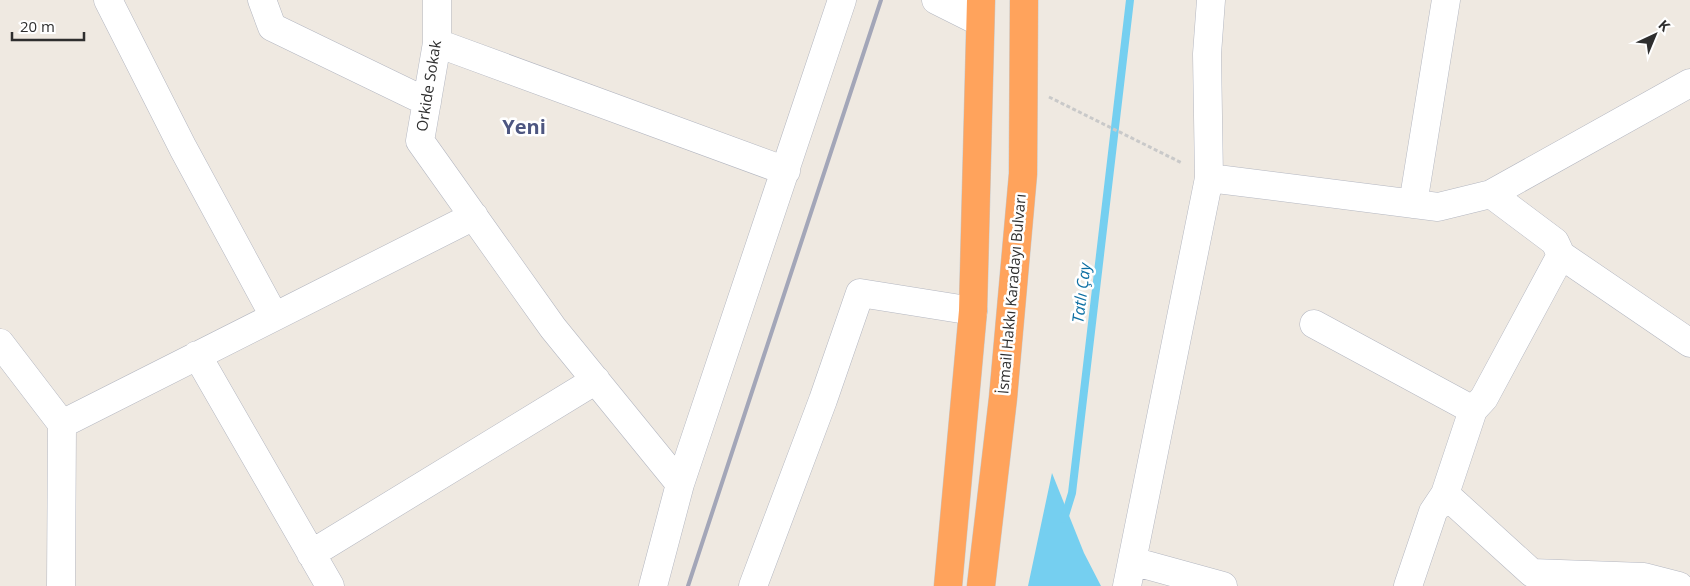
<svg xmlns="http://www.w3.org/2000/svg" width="1690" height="586" font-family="'Open Sans',sans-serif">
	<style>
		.water { fill: #75cff0 }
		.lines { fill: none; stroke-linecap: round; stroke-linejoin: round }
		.stream { stroke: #75cff0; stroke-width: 8 }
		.minor-casing { stroke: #b4b7c1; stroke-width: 29 }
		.highway-casing { stroke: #c9c9c9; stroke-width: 29 }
		.path { stroke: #c9c9c9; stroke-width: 3; stroke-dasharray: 4 2.5; stroke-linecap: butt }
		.minor { stroke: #fff; stroke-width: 28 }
		.highway { stroke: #ffa35c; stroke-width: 28 }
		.rail { stroke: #a3a6b8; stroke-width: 4 }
		.labels { text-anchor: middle; stroke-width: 5; stroke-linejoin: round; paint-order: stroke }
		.street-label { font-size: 15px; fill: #2e2e2e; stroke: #fff }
		.water-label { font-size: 16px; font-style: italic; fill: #0d6fa3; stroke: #fff }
		.district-label { font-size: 20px; font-weight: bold; fill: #4d5680; stroke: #fff }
	</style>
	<rect width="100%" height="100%" fill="#efe9e1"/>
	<!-- water -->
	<path class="water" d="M1052,473L1084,553L1101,586H1028Z"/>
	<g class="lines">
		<!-- stream -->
		<path class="stream" d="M1064,519L1072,493L1130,0"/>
		<!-- minor casing -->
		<g class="minor-casing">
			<path id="minor" d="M108,0L183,148L274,316
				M262,0L272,27L427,102
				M437,0V43L420,141L553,328L680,484
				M936,0L980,22
				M437,43L786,171
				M1209,178L1438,207L1491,194L1690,83
				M1491,194L1555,242L1561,255L1690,343
				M1413,204L1446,0
				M1314,324L1473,410
				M0,343L62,424L61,586
				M197,355L330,586
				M62,424L474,216
				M1445,494L1532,573L1644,577L1679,586
				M311,554L596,380
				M1132,561L1223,586
				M653,586L680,484L842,0
				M753,586L823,400L860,293L973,311
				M1127,586L1209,178L1207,54L1211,0
				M1408,586L1433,512L1445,494L1473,410L1484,398L1561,255"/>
		</g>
		<!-- highway casing -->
		<g class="highway-casing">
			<path id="highway" d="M948,586L973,311L981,0
				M981,586L1003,398L1023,174L1024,0"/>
		</g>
		<!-- path -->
		<path class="path" d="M1049,97L1182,163"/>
		<!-- minor -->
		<use href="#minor" class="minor"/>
		<!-- highway -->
		<use href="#highway" class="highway"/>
		<!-- rail -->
		<path class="rail" d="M688,586L881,0"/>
	</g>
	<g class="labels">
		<!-- street labels -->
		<g class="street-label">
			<text transform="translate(429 86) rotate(-81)" y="5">Orkide Sokak</text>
			<text transform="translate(1012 294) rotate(-85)" y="5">İsmail Hakkı Karadayı Bulvarı</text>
		</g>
		<!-- water labels -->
		<g class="water-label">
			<text transform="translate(1081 293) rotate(-83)" y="6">Tatlı Çay</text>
		</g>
		<!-- district labels -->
		<g class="district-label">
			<text x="524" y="134">Yeni</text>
		</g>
	</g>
	<!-- north arrow -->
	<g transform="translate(1655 35) rotate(44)" stroke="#ffffff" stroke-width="4" paint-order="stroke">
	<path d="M0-4L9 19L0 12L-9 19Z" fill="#2e2e2e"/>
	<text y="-8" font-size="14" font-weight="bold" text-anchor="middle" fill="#2e2e2e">K</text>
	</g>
	<!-- scale -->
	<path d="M12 32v8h72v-8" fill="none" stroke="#2e2e2e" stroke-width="2.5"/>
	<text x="20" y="32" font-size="15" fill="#2e2e2e" stroke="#ffffff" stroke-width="4" paint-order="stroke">20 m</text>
</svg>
